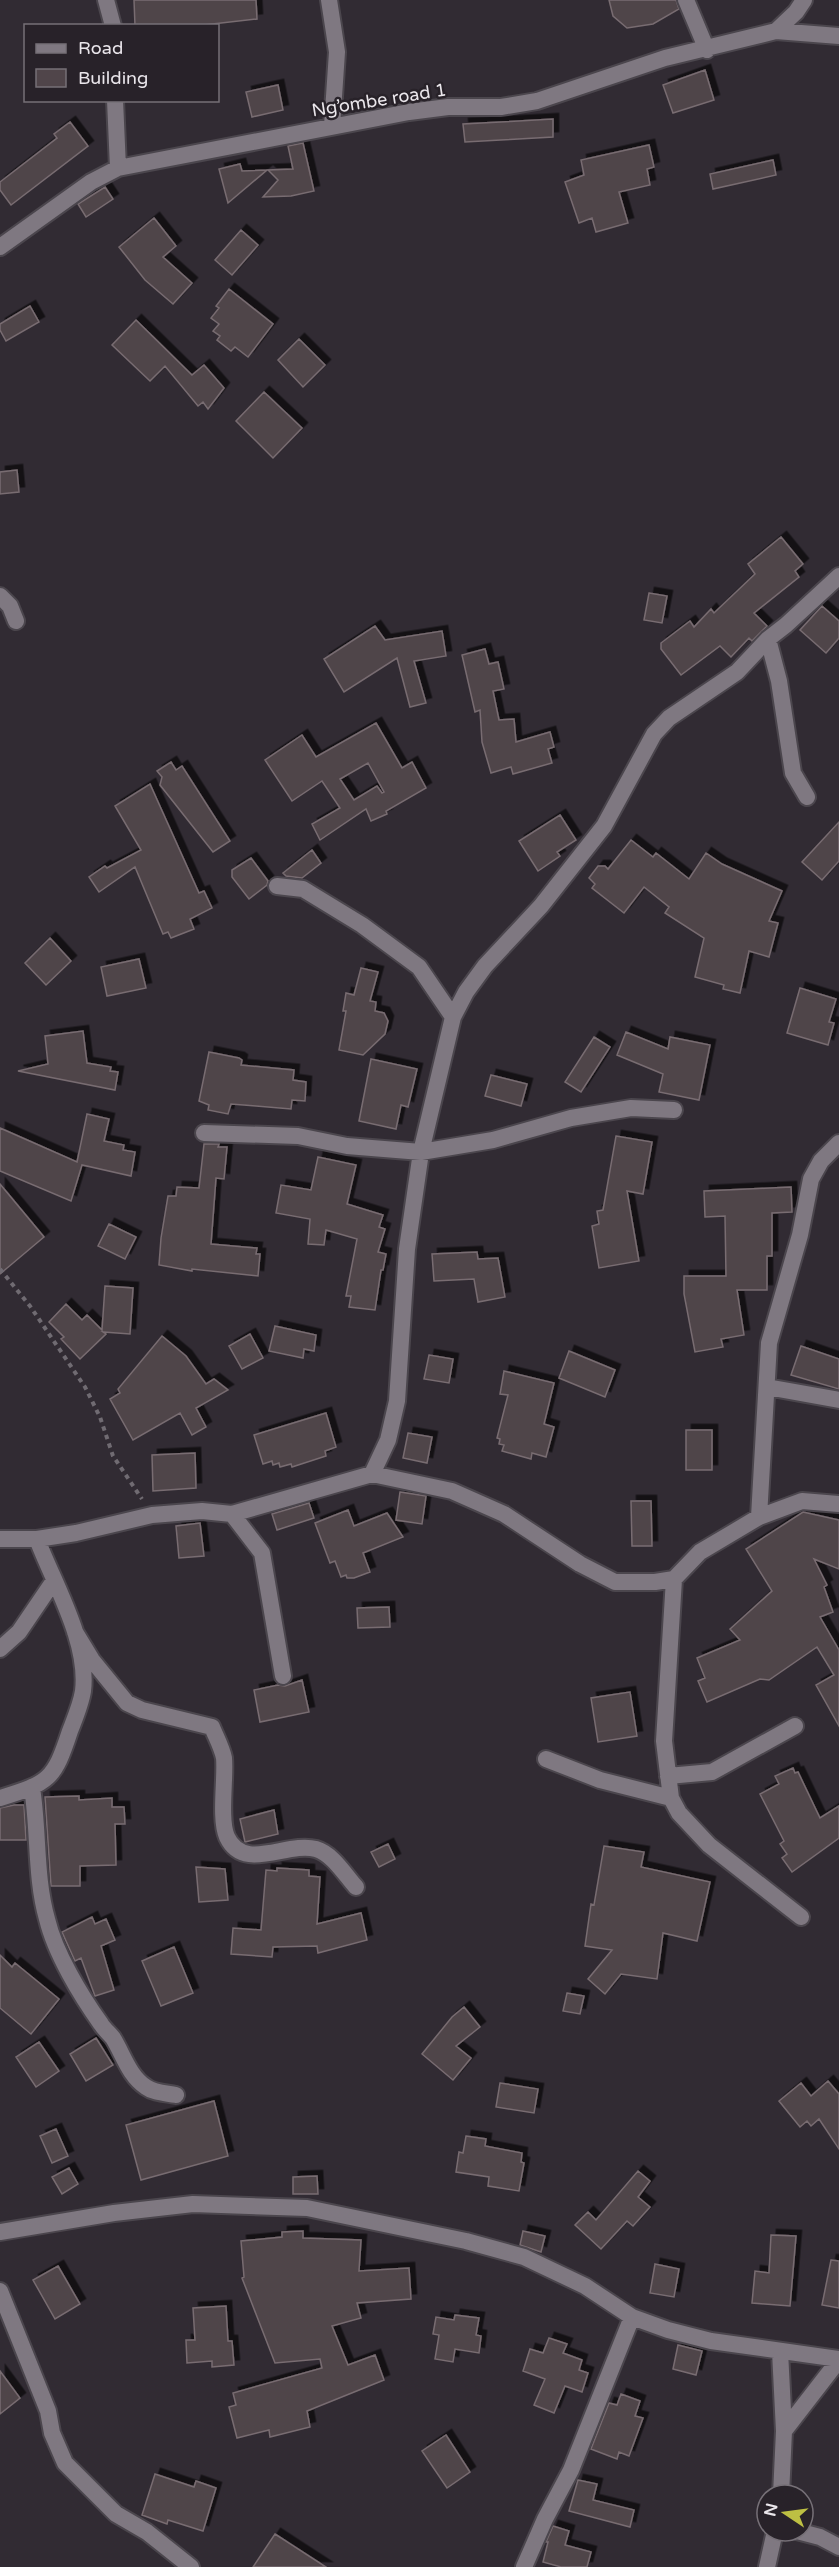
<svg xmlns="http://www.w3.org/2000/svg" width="839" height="2567" font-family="'Varela Round',sans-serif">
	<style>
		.building { fill: #50454a; stroke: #786c71; stroke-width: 1.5; fill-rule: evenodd; filter: url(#shadow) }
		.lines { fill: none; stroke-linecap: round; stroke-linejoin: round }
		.street-casing { stroke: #4b464d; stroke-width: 20 }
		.path { stroke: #706b72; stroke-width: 4; stroke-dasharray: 4.5 4.5; stroke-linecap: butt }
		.street { stroke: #7f7881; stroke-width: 16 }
		.labels { text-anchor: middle; stroke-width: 5; stroke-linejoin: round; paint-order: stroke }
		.street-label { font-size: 18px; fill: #eae6eb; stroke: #282229 }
	</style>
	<defs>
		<filter id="shadow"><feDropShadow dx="5.5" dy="-5.5" stdDeviation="0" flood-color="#0009"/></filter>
	</defs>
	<rect width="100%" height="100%" fill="#312b33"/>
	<!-- building -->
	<path class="building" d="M134,0H256L257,19L195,26H135Z
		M609,0H676L679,9L653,24L627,28L613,16Z
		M705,70L714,100L673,113L663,85Z
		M278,85L283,110L252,117L246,92Z
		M553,119V137L465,142L463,124Z
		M70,122L88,146L11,205L0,190V182L57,138L54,134Z
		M303,143L314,191L291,196L263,197L278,180L268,170L293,169L288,146Z
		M649,145L654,167L647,169L650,185L619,192L628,223L596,232L592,218L579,223L565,182L584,175L581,160Z
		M773,160L776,175L713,189L710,174Z
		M240,164L242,171L267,170L228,203L219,169Z
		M105,187L113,199L86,217L78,204Z
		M154,218L176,246L163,257L192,283L173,304L145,280L119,247Z
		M241,230L258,245L232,275L215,260Z
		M229,289L273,324L248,357L235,347L231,351L217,340L220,336L213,331L219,324L211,318L219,308L216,306Z
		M30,306L39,322L6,341L0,330V324Z
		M136,320L192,375L204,365L224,388L208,409L203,402L198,406L165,366L150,381L112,345Z
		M299,339L325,365L303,387L278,360Z
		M264,392L302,428L273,458L236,421Z
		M17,470L19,492L0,494V472Z
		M781,537L803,564L795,571L799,577L754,613L767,626L752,641L749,638L731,657L720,646L681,675L661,649V643L690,621L694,627L711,609L714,613L755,574L748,564Z
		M649,593L667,596L662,623L644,620Z
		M822,606L839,621V638L826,653L800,630Z
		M375,626L385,640L442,631L446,656L414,661L426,703L410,707L397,658L344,692L324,659Z
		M485,649L489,664L498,662L504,689L493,691L499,720L514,719L516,742L550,732L554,747L548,749L552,763L513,774L511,767L491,773L482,742L480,710L475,712L462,655Z
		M376,723L402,768L412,762L426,788L386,811L387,814L371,821L366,809L320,840L312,824L340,808L322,781L292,801L265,760L302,735L316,757ZM368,763L384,792L382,793L377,786L354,800L340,779Z
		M171,762L176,770L182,766L230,841L213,852L160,785L162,777L157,771Z
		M150,784L199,893L204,891L212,908L190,919L194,929L171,938L168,932L163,934L135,867L99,892L89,877L105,866L107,868L141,850L115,806Z
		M560,815L576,840L557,852L560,856L538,871L519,841Z
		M839,822V861L822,880L802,862Z
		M631,840L653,857L656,853L689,879L706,853L722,864L782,891L769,921L778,923L769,957L749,951L740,993L723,989L724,985L695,977L704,938L665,913L669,907L644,887L624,913L592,888L595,884L589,878L598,866H605L608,869Z
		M312,850L321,863L302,878L286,876L283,873Z
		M251,858L268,881L267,885L249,899L232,877V870Z
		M50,938L71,961L46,985L25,963Z
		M139,959L146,988L107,996L101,967Z
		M361,968L378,972L370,1001L376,1002L375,1011L384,1013L388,1021L385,1034L363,1055L339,1050L346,1011H343L346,993L354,995Z
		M800,988L836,999L829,1022L834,1023L828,1045L787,1033Z
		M83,1031L87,1063L111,1067L110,1071L118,1072L115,1090L18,1071L48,1064L45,1036Z
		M626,1032L668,1049L670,1037L710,1045L699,1100L659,1092L663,1074L617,1055Z
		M594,1037L610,1047L581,1092L565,1082Z
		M209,1052L239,1058L242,1060L241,1065L294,1070L293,1080L306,1082L305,1101L292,1100L291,1109L231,1104L228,1114L208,1110L209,1105L199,1101Z
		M371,1059L417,1069L408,1107L401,1105L396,1129L359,1121Z
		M491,1075L527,1084L521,1106L485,1096Z
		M87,1114L109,1119L104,1141L124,1145L123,1150L135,1152L131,1176L82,1165L71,1201L0,1171V1128L77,1162Z
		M616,1136L652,1142L643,1194L627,1191L639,1261L599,1268L592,1226L599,1224L597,1211L603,1210Z
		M204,1144H219L218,1147H227L224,1179L216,1178L211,1244L257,1248L256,1254H260L258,1276L192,1269V1271L159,1265L161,1238L168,1196H176L177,1187L199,1188Z
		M318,1157L356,1165L347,1204L383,1215L379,1227L385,1229L378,1252L386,1254L383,1270H381L375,1310L349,1307L351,1296H346L357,1239L326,1230L324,1245L308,1244L310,1219L276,1213L281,1185L311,1190Z
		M0,1184L44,1237L0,1274Z
		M791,1187L792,1212L772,1213V1256H767V1290H737L744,1335L721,1339L723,1347L695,1352L684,1294V1276H726L725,1216L705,1217L704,1191Z
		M109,1224L136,1237L125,1259L98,1246Z
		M477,1252L478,1259L498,1258L505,1297L478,1302L474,1279L434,1281L432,1254Z
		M105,1286L133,1288L130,1334L103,1332L106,1334L80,1359L61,1339L64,1337L49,1322L66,1304L82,1320L87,1315L102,1330Z
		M275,1326L316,1335L314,1351L304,1349L303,1358L269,1351Z
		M250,1334L263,1358L242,1369L229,1346Z
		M162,1336L186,1356L206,1384L214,1379L228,1390L196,1408L206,1427L192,1435L180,1413L133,1440L110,1399L120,1393L118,1389Z
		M801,1346L839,1359V1389L791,1375Z
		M569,1351L615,1370L605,1397L559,1378Z
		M429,1355L453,1359L449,1383L424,1379Z
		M504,1371L554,1383L544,1424L554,1427L546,1457L532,1453L531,1459L502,1451L504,1445L499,1444L500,1439L497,1438L508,1395L500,1394Z
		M326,1413L336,1447L325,1451L326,1456L292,1467L291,1464L280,1467L279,1463L273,1465L272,1461L263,1464L254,1435Z
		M686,1430H712V1470H686Z
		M408,1433L432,1437L427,1463L403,1458Z
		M195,1453L196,1488L153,1491L152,1455Z
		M400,1492L426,1496L422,1524L396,1520Z
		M631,1501H651L652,1546H632Z
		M309,1503L314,1518L277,1530L272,1514Z
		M348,1510L354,1526L387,1513L403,1537L363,1553L370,1572L354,1578H347L346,1575L341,1577L335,1561L330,1563L315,1523Z
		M803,1512L839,1520V1569L814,1559L827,1585L824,1587L833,1612L820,1617L839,1650V1726L816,1685L834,1675L817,1647L769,1680L760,1679L707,1702L698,1681L705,1678L697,1658L740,1640L730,1629L772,1591L746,1549Z
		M200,1523L204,1556L179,1558L176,1526Z
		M389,1607L390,1627L358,1628L357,1608Z
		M302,1680L309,1712L260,1722L254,1690L278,1685L285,1686Z
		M630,1692L637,1736L598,1742L591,1698Z
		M793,1768L795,1773L798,1772L820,1818L839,1806V1838L792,1872L782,1858L787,1854L780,1844L784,1841L760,1794L779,1784L775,1776Z
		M79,1796V1800L112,1798V1807H124L125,1824H115L116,1865L80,1866V1886H51L45,1797Z
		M14,1805H24L26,1840H0V1808Z
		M274,1810L278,1834L245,1842L240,1819Z
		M388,1844L395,1859L379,1867L371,1852Z
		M604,1846L644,1852L641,1867L710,1882L697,1941L663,1933L657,1979L621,1974L605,1994L588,1979L612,1950L585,1946L591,1904L594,1905Z
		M196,1867L225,1869L228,1900L199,1902Z
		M277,1868L309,1870V1876L320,1877L317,1924L361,1913L367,1940L318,1953L317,1946L273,1947L272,1957L231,1954L233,1928L261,1930L266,1870L277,1871Z
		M92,1917L95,1924L106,1919L115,1940L101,1946L114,1990L95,1996L81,1958L75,1961L62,1932Z
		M174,1947L193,1993L161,2006L142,1961Z
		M0,1955L12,1967L15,1963L59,1999L31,2034L0,2008Z
		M567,1993L584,1996L580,2014L563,2011Z
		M464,2007L480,2027L456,2046L471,2058L453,2080L422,2054L452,2017Z
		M96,2038L113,2065L86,2081L70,2054Z
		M39,2042L59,2071L36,2087L16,2057Z
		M828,2081L839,2094V2149L819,2119L811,2126L807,2121L800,2127L779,2101L801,2083L811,2096Z
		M500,2083L538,2089L534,2113L496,2107Z
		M214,2101L228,2156L141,2180L126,2125Z
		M56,2129L68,2156L52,2163L40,2136Z
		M466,2136L486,2139L485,2146L522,2153L521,2162L524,2163L519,2191L488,2186L489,2177L456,2172L459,2152L463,2153Z
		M69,2168L78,2184L62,2194L52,2177Z
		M638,2171L650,2181L638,2197L650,2207L633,2226L627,2221L601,2249L575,2225L588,2212L596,2220Z
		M317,2176L318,2194H293V2177Z
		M303,2231V2238L361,2240L359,2271L409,2268L411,2299L357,2303L361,2318L332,2326L348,2365L375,2355L384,2380L307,2411L310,2427L270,2437L269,2430L237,2438L229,2407L236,2405L233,2393L322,2368L320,2359L275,2363L242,2278L244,2277L241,2241L282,2237V2232Z
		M523,2231L545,2236L541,2252L520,2245Z
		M771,2235L796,2236L790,2306L752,2303L755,2271L769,2273Z
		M831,2260L839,2261V2308L822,2305Z
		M655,2264L679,2269L674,2297L650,2293Z
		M58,2266L80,2304L55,2319L33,2280Z
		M226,2306L228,2341H232L234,2365L212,2367V2361L187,2363L186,2340H195L193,2308Z
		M455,2315L479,2318L476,2335L481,2336L479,2353L455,2349L453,2362L435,2359L439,2335L433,2334L436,2317L454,2320Z
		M549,2338L567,2344L563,2353L582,2360L579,2370L588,2373L582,2392L565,2386L554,2413L534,2405L545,2379L523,2371L530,2349L543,2353Z
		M678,2345L702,2351L696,2375L673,2369Z
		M0,2371L20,2398L0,2414Z
		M621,2394L640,2401L635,2416L643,2418L629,2456L619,2452L617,2459L591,2449L609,2403L617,2405Z
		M446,2435L470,2472L447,2488L422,2451Z
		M155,2474L194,2487L196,2481L216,2488L203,2531L168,2520L167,2524L142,2515Z
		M578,2480L597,2484L593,2500L634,2510L630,2527L569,2511Z
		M553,2526L569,2531L565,2545L591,2552L587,2567H561L543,2562L548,2542H546Z
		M275,2534L326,2567H253Z"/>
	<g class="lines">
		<!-- street casing -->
		<g class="street-casing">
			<path id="street" d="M106,0L113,26
				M329,0L337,52L332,126
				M686,0L707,50
				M776,31L839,36
				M115,100L118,168
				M0,247L91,182L118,168L409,112L448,107H501L537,101L665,58L776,31L796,12L804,0
				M0,596L10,606L16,621
				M768,639L779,681L793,773L807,797
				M277,886L303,889L362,925L419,967L453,1017
				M204,1133L298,1136L347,1146L421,1152L493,1140L571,1118L631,1108L674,1110
				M767,1387L839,1400
				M372,1474L388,1440L397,1401L407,1249L421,1152L453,1017L466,992L485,966L541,906L604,826L654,734L669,718L737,672L768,639L786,625L839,576
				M232,1514L262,1553L283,1676
				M759,1517L769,1343L800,1235L811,1179L821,1161L839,1143
				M0,1539H37L76,1533L152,1515L202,1511L232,1514L372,1474L452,1491L504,1514L580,1564L615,1582H655L674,1579L700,1552L759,1517L802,1501L839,1504
				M674,1579L664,1741L671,1798L679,1813L709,1845L801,1917
				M75,1632L92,1660L127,1703L142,1710L212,1727C216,1737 222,1748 224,1758C226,1777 219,1819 227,1837C244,1873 287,1841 316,1849C333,1854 345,1875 356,1887
				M0,1649L19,1632L53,1582
				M546,1759L600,1780L671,1798
				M668,1776L712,1772L795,1726
				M32,1788C39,1831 35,1877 47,1919C55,1953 81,1996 101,2024C104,2029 109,2033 113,2038C123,2054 129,2076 146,2087C154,2093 166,2093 176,2095
				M0,1798C49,1783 54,1780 70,1731C75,1718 81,1704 83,1691C89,1642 54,1584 37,1539
				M0,2232L114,2213L193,2204L307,2208L466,2241L524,2257L585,2286L632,2317L668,2330L711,2341L839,2359
				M0,2291L48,2411L52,2433L65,2463L116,2514L147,2532L191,2567
				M780,2351L784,2431L781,2495
				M784,2431L839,2360
				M797,2531L820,2537L839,2547
				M524,2567L545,2519L571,2470L632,2317
				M767,2567L775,2531"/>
		</g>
		<!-- path -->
		<path class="path" d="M0,1269L30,1306L85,1387L100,1417L113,1456L142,1499"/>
		<!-- street -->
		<use href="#street" class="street"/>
	</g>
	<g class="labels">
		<!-- street labels -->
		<g class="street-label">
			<text transform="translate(379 100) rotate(-9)" y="6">Ng’ombe road 1</text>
		</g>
	</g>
	<!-- legend -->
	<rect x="24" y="24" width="195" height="78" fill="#282229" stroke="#767077" stroke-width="1.5"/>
	<rect x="36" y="44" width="30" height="9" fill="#7f7881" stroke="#767077" stroke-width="1.5"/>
	<text x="78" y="54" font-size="18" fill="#eae6eb">Road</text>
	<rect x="36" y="69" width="30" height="18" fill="#50454a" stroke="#767077" stroke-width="1.5"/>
	<text x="78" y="84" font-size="18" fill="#eae6eb">Building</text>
	<!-- north arrow -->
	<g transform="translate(785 2513) rotate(283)"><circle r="28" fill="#282229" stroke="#767077" stroke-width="1.5"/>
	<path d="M0-4.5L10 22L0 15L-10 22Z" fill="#bdbf43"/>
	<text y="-9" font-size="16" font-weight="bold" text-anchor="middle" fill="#eae6eb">N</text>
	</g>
</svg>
